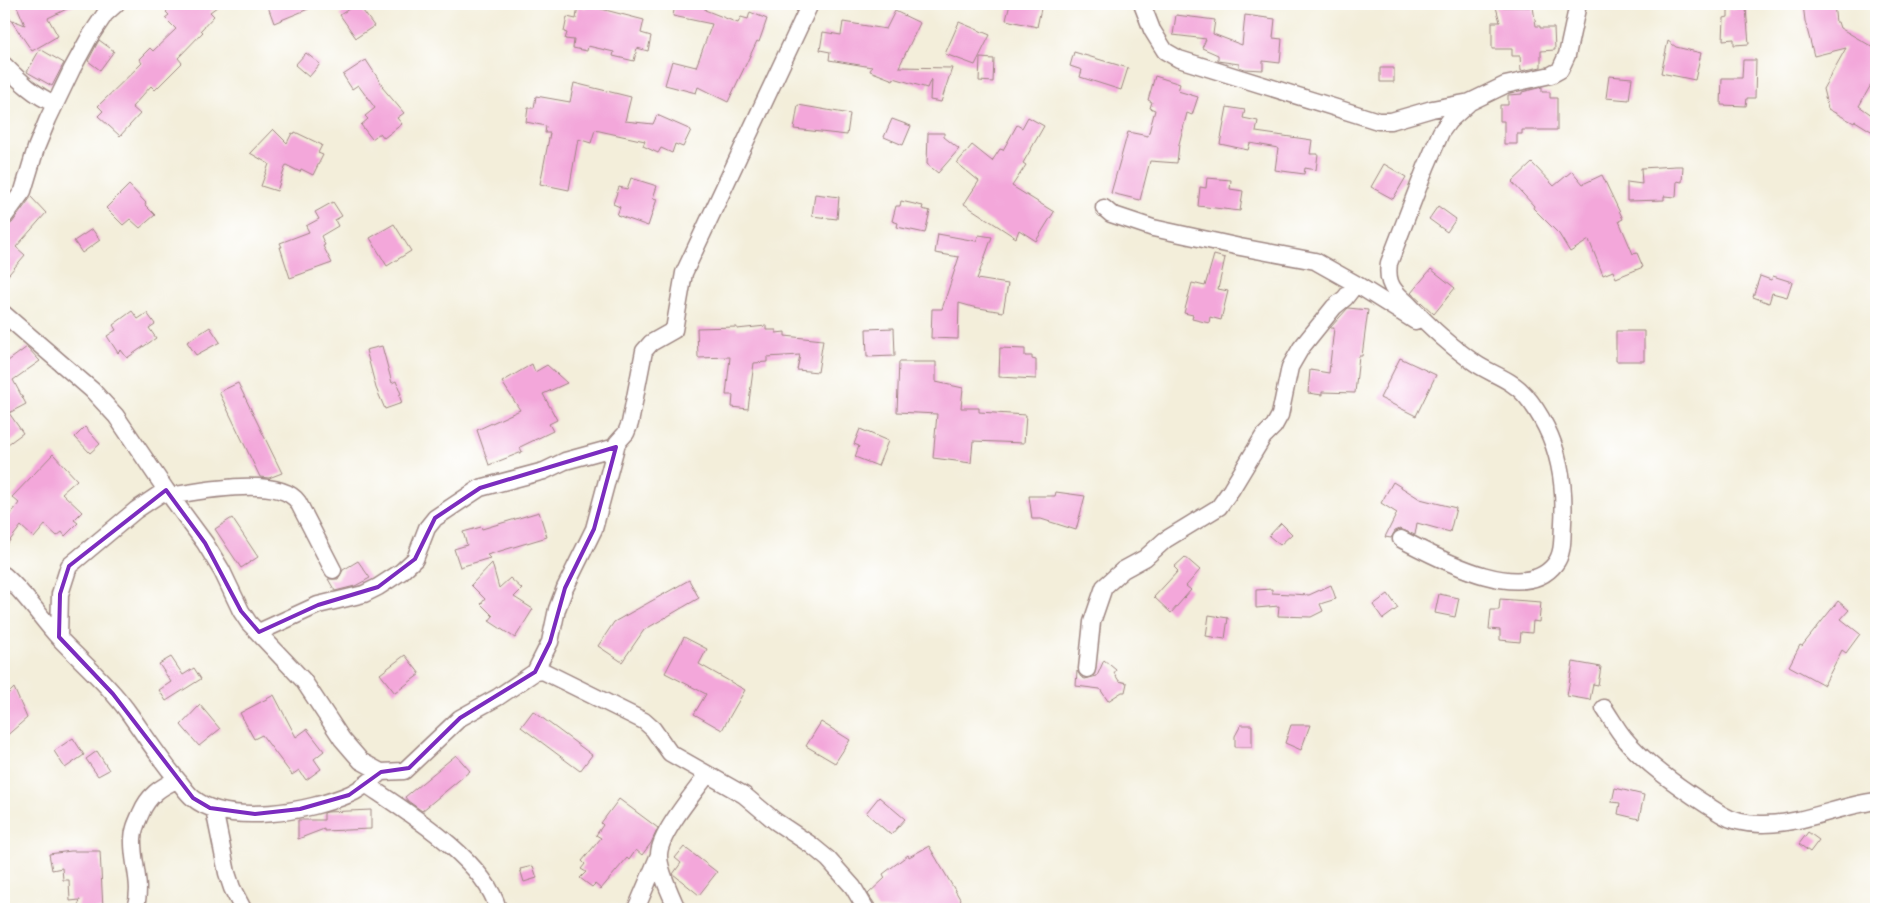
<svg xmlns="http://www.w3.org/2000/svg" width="1880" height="913" font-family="Dekko,sans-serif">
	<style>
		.building { fill: #f3a7da }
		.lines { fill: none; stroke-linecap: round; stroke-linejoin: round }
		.minor-casing { stroke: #9e8682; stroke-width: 19 }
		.minor { stroke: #fff; stroke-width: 16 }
		.marked { fill: none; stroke: #7b2cbf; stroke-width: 4; stroke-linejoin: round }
	</style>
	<rect width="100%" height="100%" fill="#fff"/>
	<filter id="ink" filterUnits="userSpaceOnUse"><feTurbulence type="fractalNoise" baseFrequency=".02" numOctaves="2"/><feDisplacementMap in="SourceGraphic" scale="10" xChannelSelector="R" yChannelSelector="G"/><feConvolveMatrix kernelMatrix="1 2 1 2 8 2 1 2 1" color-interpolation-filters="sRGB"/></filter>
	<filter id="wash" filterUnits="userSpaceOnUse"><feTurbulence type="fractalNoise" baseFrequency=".0096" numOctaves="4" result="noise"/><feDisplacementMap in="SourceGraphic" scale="20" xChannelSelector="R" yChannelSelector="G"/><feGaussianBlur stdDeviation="1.12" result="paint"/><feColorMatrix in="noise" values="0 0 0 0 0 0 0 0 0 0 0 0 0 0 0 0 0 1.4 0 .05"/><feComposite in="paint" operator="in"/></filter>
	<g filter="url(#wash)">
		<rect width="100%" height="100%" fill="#f3eeda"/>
		<g id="blocks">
			<!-- building -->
			<path class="building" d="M16,4H77L48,18L58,36L32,51L10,19L25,25Z
				M174,4H221L210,12L214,16L201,30L203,32L178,58L182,63L155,90L151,86L132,107L140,114L120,136L98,116L103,111L98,106L142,63L139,59L150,48L153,51L176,29L165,18L169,15L166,12Z
				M267,4H318V5L274,23Z
				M356,4H358L374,26L356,38L340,15Z
				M675,4H706L705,10L738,23L741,17L748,19L750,12L767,19L759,42L757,41L728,102L698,87L696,93L665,85L672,61L696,67L712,24L673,16Z
				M1010,4H1042L1037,27L1006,20Z
				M1803,4H1834L1836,22H1838L1840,28L1876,49V76L1859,106L1876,118V134L1855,121L1854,123L1828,109L1823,89L1846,48L1814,56L1805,21Z
				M586,5L644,20L641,33L651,36L648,51L637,48L634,61L613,56L614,52L588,46L587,51L573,48L574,40L565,39L567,33L564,32L567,17L576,19L578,6L586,8Z
				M1496,7H1533L1536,26H1540V28H1554L1555,50L1541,51V67L1521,71L1520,56H1512V49H1492V22H1500Z
				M1746,8L1749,44L1734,45V39L1723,40L1724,18L1728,17V9Z
				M895,11L920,23L899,67L952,68L941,102L930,100L931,79L927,88L894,78L893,80L870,71L872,67L829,60L830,52L820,50L823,32L841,35L843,22L886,29Z
				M1176,15L1215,20L1213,34L1242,45L1245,15L1275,19L1273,38L1282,39L1280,63L1263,61V70L1245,69L1239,67V64L1218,61V55L1202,48L1206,39L1173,35Z
				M959,22L990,35L975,65L945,54Z
				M99,40L114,51L100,70L88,61Z
				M1668,41L1676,47L1701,53L1695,80L1661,73Z
				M40,49L64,63L52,86L27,72Z
				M1074,52L1128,68L1121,90L1080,77L1082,70L1070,66Z
				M306,53L320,64L309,77L295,65Z
				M980,58L994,59L993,82L979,81Z
				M366,60L383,86L382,87L404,113L397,118L402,124L384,138L380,133L372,139L361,125L368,119L365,116L375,108L358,85L352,89L343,75Z
				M1743,60H1756L1755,98H1747L1746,106L1721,105L1722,78H1742Z
				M1380,68H1394V82H1380Z
				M1155,76L1180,84L1178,91L1198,97L1192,115L1187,113L1179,144L1177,163L1150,161L1140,200L1111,193L1128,132L1148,136L1155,110L1150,108L1152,102L1148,100Z
				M1609,76L1632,78L1629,100L1606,98Z
				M574,83L631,97L625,121L653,124L657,115L691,130L683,147L675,144L672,153L661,148L658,153L643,146L645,141L595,130L591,143L578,139L569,190L540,184L550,133H545L546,126L526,122L528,108H534L536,96L570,102Z
				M1542,87V92H1550V98H1557V130H1522V134H1517V144H1504V121H1500V105H1508V95L1522,94V92Z
				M798,105L850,114L847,135L794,129Z
				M1227,107L1245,110L1243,118L1258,121L1256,132L1312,140L1310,154H1318L1316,170L1305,168L1304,174L1275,170L1278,148L1250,143L1248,150L1220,144Z
				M1028,117L1044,126L1023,163L1026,165L1012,186L1054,212L1036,241L1019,230L1016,238L964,204L979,181L957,163L972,145L992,161L1000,149L1003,150L1017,125L1022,128Z
				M892,119L911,126L903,145L884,137Z
				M273,129L287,143L292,133L294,134L295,132L322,145L318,153L323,155L313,175L301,169L300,172L286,165L277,191L261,186L269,164L250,153Z
				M928,133H944V137L959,149L938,173L927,164Z
				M1532,163L1554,186L1572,171L1583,184L1602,175L1623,219L1619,221L1633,254L1637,253L1643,267L1616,278L1613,271L1603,275L1589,240L1570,252L1559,234L1533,208L1534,206L1512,182Z
				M1384,164L1406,177L1393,199L1371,187Z
				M1676,166H1683L1682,182L1677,181L1676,197L1664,196V200L1627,201V182L1642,184L1641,168Z
				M631,178L657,186L653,198L657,199L648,226L617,215L620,207L613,204L619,187L627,189Z
				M1207,178L1231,180L1230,189L1243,191L1240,211L1198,206L1200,187L1206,188Z
				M129,185L146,203L145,205L155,215L140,228L130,219L123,225L106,208Z
				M815,194L839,197L837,219L812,216Z
				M31,197L46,213L16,247L25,255L4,280V227L12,223Z
				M901,201L923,206L922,209L930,211L925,233L897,227L898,223L892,221L896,206H900Z
				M333,202L342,216L335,220L338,226L321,236L325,245L323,246L332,263L290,278L280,247H282L280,243L309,232L306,226L319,219L315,212Z
				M1438,206L1456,219L1447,232L1429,219Z
				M394,224L411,251L387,266L370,238Z
				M92,229L100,240L82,253L74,241Z
				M938,234L976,241L979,235L992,237L977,279L1008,284L1003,312L973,307L959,303L958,339L931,338L932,309H942L959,257L935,253Z
				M1214,255L1225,258L1218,289L1228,291L1221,320L1210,317L1209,323L1192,319L1193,315L1184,313L1192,283L1205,286Z
				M1431,269L1455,288L1434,314L1411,293Z
				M1760,276L1771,280L1773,276L1792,282L1787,297L1772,293L1769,303L1753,297Z
				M1348,308L1368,310L1362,356H1359L1355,393L1322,392V395L1308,393L1310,370L1329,373L1334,328H1330Z
				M132,311L138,319L147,313L155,324L149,328L156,338L127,358L121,350L118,353L107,336L116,330L113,325Z
				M766,326V330H776V333L785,332V336L823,340L818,372L797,370L800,355L767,357V362L754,363L748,409L732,407L733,395H726L730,357L698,358L697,328L737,327V329Z
				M210,327L220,342L196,355L187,342Z
				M894,328L895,356L867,357L866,329Z
				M1616,331H1644V361H1616Z
				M382,346L392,383L396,381L401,394L399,395L402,403L385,409L376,388L366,350Z
				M27,347L40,361L13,380L26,404L9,413L23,433L4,447V363V364Z
				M1000,348L1025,349V356H1032V359L1036,360V379L999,377Z
				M1400,358L1436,375L1416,416L1380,398Z
				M899,362H936V382L963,388L961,408H979V412L1026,415L1024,443L973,441L971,463L933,458L937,414L897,412Z
				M532,364L535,372L547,365L567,383L543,394L557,420L549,424L553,431L520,447L522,452L489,465L477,430L520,410L502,382Z
				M238,383L282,473L269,478L260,477L219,392Z
				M85,427L100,444L90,453L75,437Z
				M860,429L888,441L878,466L855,457L859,446L854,444Z
				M53,454L77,480L62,493L82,512L74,520L78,523L65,536L62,532L57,536L45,525L34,538L21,526L4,548V523L19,503L12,497Z
				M1393,482L1420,499L1456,508L1450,532L1417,523L1415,535L1400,529L1395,531L1391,538L1385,537L1397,513L1381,503Z
				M1056,492L1085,496L1076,530L1041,519H1032L1029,496H1055Z
				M539,512L547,537L487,555L490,558L460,567L454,549L467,545L463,532L481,527L482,529Z
				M232,518L258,557L241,568L215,529Z
				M1281,523L1292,534L1280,545L1269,536Z
				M1185,557L1200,570L1186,586L1191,590L1171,613L1154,597L1178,571L1174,567Z
				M358,561L370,578L355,586L335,591L328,579H338L343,570Z
				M492,563L499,588L510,578L522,589L514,597L533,609L515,638L489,621L493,616L481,604L485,599L471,585Z
				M689,580L699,598L644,630L622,662L598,646L614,622Z
				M1331,585L1336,599L1320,604L1323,611L1311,617L1278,616L1279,606L1256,608V590L1272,589V593L1309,595Z
				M1388,594L1398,608L1383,619L1373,605Z
				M1439,594L1459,598L1455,617L1435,613Z
				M1500,599L1541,602L1539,622L1533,621L1532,633L1521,632L1520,642L1500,640V630L1489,629L1491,610H1499Z
				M1838,601L1849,610L1841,619L1860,634L1846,653L1842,650L1824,685L1789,666L1800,645L1802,646Z
				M1209,615L1228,618L1225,639L1206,636Z
				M684,637L707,649L699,664L745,690L722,730L694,714L706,694L665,673Z
				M405,655L420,674L395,693L380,674Z
				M171,657L183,675L194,668L201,679L166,701L159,690L171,682L159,664Z
				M1104,660L1116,670L1114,673L1119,681L1127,683L1125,692H1122L1108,701L1100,689L1076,686L1077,671L1081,677L1085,679L1097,676Z
				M1573,662L1601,667L1598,685L1593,684L1590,700L1567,696Z
				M14,688L27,718L4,738V698Z
				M274,695L296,737L307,729L324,751L314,759L321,769L306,780L299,770L292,775L262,735L254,739L240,713Z
				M200,705L220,729L199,746L181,725Z
				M533,711L592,755L580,771L521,727Z
				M821,722L850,740L835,763L806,746Z
				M1241,725H1252V747H1235V736Z
				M1291,725H1310L1301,750L1285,743Z
				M73,738L84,755L65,768L54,751Z
				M97,751L109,770L98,776L86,759Z
				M456,755L470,771L422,811L408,801L405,797Z
				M1615,788L1644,795L1639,819L1618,814L1620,803L1612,802Z
				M879,797L905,819L891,835L866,813Z
				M619,799L658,828L651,843L642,855L636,850L629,860L627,858L601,889L595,884L592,887L580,878L586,872L581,869L585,864L582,861L601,838L596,835L603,825L601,823Z
				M371,810V829L324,831V829L298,839V820H324V813L327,812Z
				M1808,832L1819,840L1810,852L1799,844Z
				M929,846L963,904L954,909H878L868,894L885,878L883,874L908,855L909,857Z
				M684,847L717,872L699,895L673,874L681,863L675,858Z
				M71,851H100L103,909H77L80,900L70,901L69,880H63L62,868L52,870L49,854Z
				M533,866L537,878L524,882L520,869Z"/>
		</g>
	</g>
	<g filter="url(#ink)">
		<use href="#blocks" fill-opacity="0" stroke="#9e8682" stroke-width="1"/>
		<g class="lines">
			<!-- minor casing -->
			<g class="minor-casing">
				<path id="minor" d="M1142,4L1152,30L1165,51L1179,59L1378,121H1391L1432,109L1470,102
					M4,65C20,81 34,95 55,104
					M1104,208L1111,214L1153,228L1240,247L1315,261L1356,284L1415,321
					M4,217L23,191L36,148L48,119L72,69L89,38L105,14L116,4
					M4,314L92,390L116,416L166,490L205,543L222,571L241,611L249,623L303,680L342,739L361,761L381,772L404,771L460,718L498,697L535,672L543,671L644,721L653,729L670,753L744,795L775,821L811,845L828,859L853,887L866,909
					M170,496C198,491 280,475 298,502L333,570
					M1401,539C1436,557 1523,606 1555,564C1564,553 1562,536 1563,523C1565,490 1561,457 1546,427C1541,417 1533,404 1525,395C1511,379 1491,374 1475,363C1450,346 1429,326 1409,305C1402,298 1393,292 1390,282C1388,276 1388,270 1389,263L1426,167L1441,132L1449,121L1470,102L1505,85L1551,75L1560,70L1567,55L1578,4
					M4,575C25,593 40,617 59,638C83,663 111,687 131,716C147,739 162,762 180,783C184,788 188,794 193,798C228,827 311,811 350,794C362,789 371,780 381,772
					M259,632L318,605L364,594L378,587L401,572L415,559L427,528L435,518L480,488L544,471L565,461L616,447
					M59,637L60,594L69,566L136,510L166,490
					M1087,669L1092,622L1104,587L1123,570L1145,558L1165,540L1219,507L1231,490L1263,437L1274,426L1280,415L1290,367L1301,348L1334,307L1345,298L1356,284
					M535,672L550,642L557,609L565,588L594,529L617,443L626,433L630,423L644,351L651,343L674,330L684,273L810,4
					M1604,708C1611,718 1617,730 1625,739C1646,765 1692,796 1721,814C1732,821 1748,824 1761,824C1800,825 1838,806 1876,801
					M367,785C407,812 485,860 498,909
					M214,809L227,873L232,888L243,909
					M135,909C143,884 132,864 133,839C133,830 137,822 141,813C148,796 160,787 177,780
					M636,909L659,855
					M677,909C671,895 658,869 659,854C660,833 694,793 707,775"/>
			</g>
			<!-- minor -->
			<use href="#minor" class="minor"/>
		</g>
	</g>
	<!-- marked area -->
	<path class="marked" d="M616,447L594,529L565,588L550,642L535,672L460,718L409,768L381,772L349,795L300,809L255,814L210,808L193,798L113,694L59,637L60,594L69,566L166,490L205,543L241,611L259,632L318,605L378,587L415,559L435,518L480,488Z"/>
	<!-- margin -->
	<rect width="1880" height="913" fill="none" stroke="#fff" stroke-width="20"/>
</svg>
